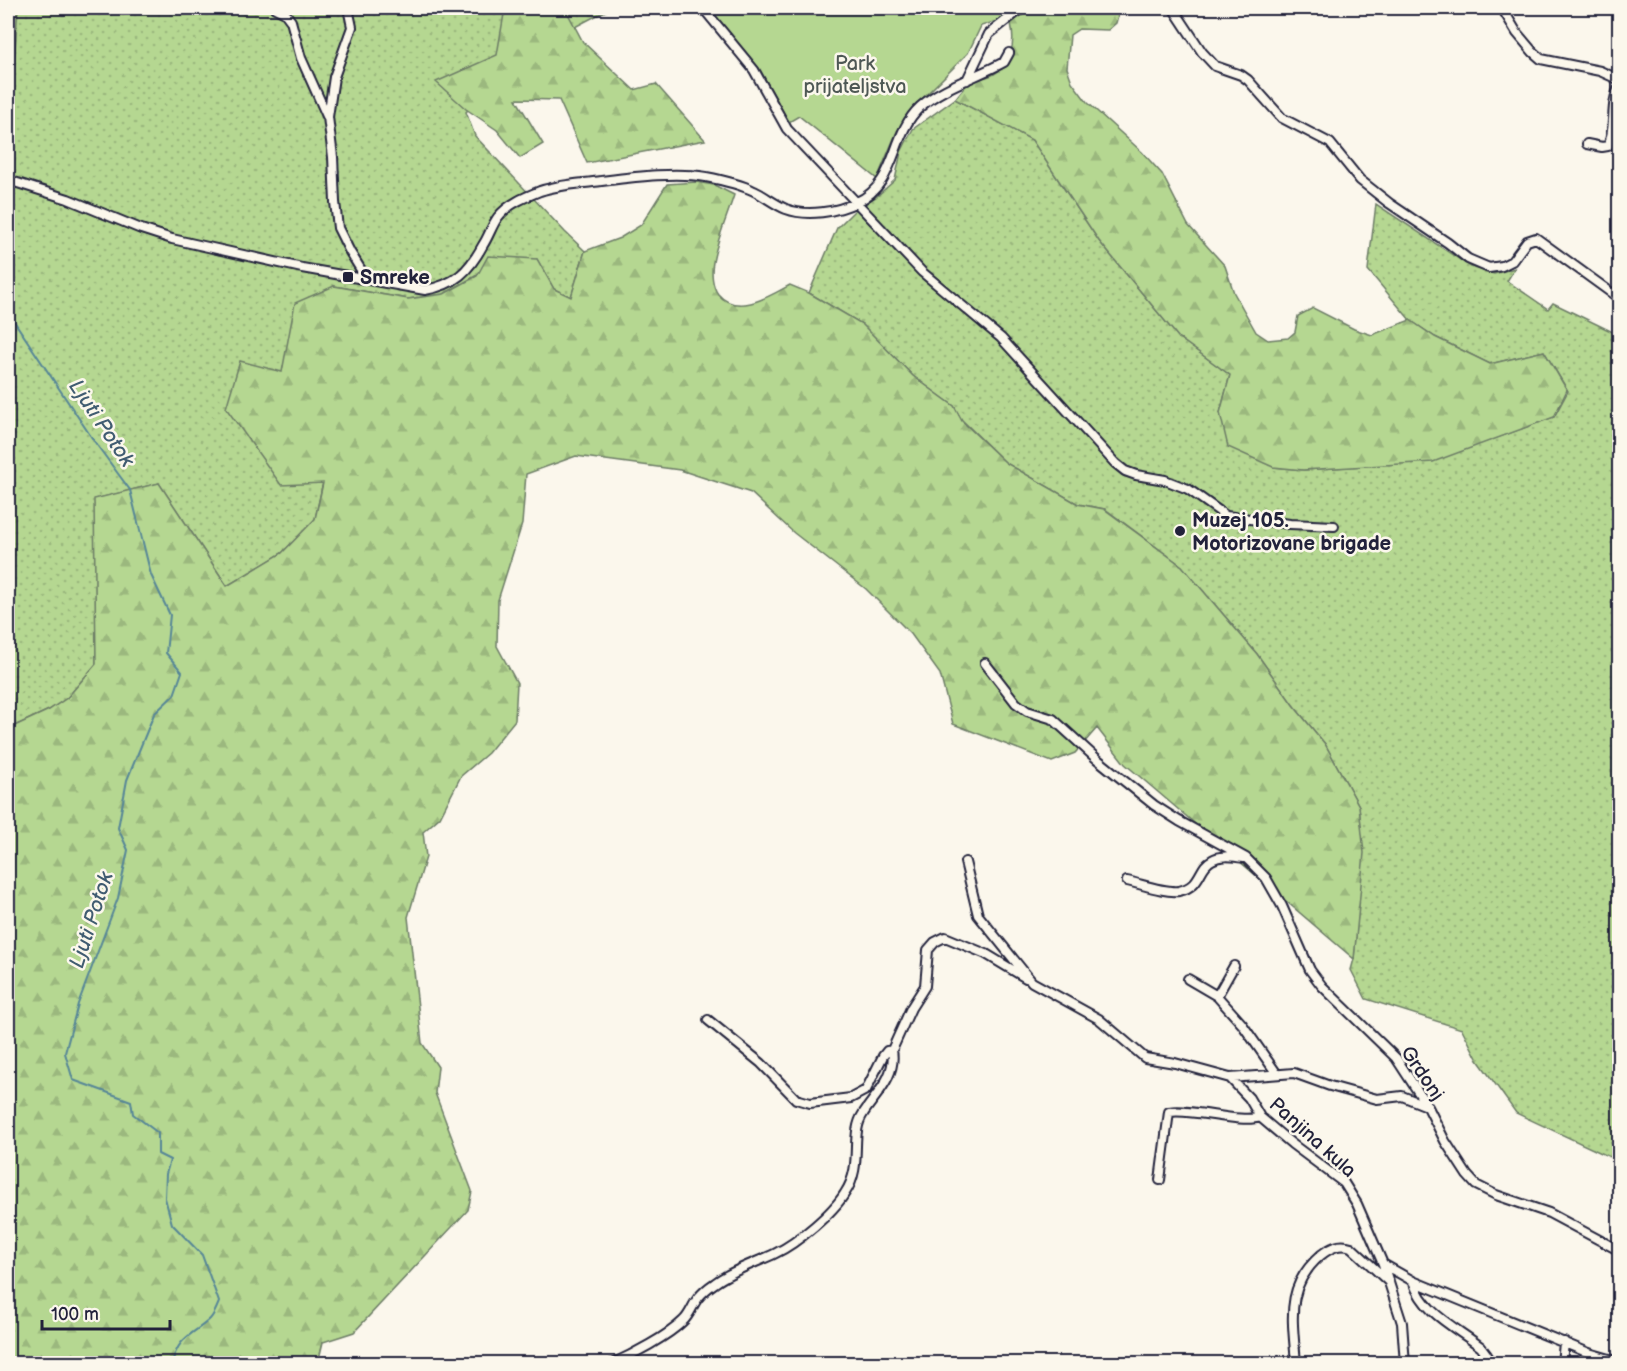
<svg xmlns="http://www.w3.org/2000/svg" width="1627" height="1371" font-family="'Balsamiq Sans',sans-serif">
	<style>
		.grass { fill: url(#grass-dots); stroke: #6c7c66; stroke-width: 1.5 }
		.forest { fill: url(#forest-firs); stroke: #6c7c66; stroke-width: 1.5 }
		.park { fill: #b5d791; stroke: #6c7c66; stroke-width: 1.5 }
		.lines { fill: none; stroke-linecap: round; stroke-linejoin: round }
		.stream { stroke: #568697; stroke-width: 2 }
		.street-casing { stroke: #22223b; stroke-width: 12 }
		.street { stroke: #fbf7ec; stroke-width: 8 }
		.poi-dot { fill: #22223b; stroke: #fbf7ec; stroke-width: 2 }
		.labels { text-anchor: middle; stroke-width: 5; stroke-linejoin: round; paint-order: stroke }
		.park-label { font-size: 20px; fill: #4e5855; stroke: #fbf7ec }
		.poi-label { font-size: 20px; font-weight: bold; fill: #22223b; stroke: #fbf7ec; text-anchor: start }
		.street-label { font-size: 20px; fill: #22223b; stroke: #fbf7ec }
		.water-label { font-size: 21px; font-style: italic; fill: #405c71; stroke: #fbf7ec }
	</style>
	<defs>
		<pattern id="grass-dots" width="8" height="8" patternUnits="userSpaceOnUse" patternTransform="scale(1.5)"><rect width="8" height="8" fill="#b5d791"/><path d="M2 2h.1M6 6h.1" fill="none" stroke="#9bb87e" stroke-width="1.8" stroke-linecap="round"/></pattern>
		<pattern id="forest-firs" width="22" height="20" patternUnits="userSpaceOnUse" patternTransform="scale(1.5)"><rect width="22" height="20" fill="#b5d791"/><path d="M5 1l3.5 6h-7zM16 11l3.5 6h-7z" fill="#9bb87e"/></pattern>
	</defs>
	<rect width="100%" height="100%" fill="#fbf7ec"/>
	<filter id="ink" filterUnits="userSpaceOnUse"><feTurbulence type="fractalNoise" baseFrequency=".0167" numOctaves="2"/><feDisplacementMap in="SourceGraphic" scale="12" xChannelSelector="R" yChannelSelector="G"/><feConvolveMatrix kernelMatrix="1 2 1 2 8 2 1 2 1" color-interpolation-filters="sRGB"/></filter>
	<g filter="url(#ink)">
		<!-- grass -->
		<path class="grass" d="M8,8H611L523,54L466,112L475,136L565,232L585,251L571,297L554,289L537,259L477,275L444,294L408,299L334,286L323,482L315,519L282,553L227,586L159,483L95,499L96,664L67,698L49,710L8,729Z
			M955,99L1032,140L1099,241L1179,338L1230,375L1220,413L1273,467L1304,470L1433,461L1554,417L1568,391L1544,351L1490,364L1435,337L1410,320L1368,270L1376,204L1471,267L1494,274L1515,268L1507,281L1548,309L1553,303L1619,335L1620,1142L1612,1158L1516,1113L1478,1060L1462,1029L1366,999L1351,970L1354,959L1363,853L1359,806L1325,744L1293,705L1257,654L1182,566L1105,509L1078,504L1006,463L962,420L954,406L913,376L862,324L809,293L837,228L857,208L876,197L895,180L901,152L913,129Z"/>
		<!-- forest -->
		<path class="forest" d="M8,8H18L10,118L8,119Z
			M505,8H565L583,42L634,90L656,84L705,140L587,163L559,100L516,99L543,144L520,158L497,130L466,109L436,82L497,55Z
			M1033,8H1120L1116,23L1108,30L1079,29L1070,35L1067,68L1072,82L1087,102L1142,152L1162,174L1188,225L1225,266L1234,293L1256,332L1268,340L1288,338L1295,332L1298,316L1313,308L1354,329L1372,335L1410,320L1435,337L1490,364L1544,351L1567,390L1554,417L1433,462L1303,470L1273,467L1228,447L1220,413L1230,375L1179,338L1099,241L1032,140L955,99C959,94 963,88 968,84C975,79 986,78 994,74C1013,64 1015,42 1011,23Z
			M696,182L714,185L734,195C727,217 717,240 713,262C711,272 712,286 718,294C737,317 770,296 790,285L809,293L862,324L913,376L954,406L962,421L1006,463L1078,504L1104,509L1182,566L1257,654L1293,705L1325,744L1359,806L1364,853L1354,959L1125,764L1097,728L1075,753L1052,762L953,724L940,674L911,634L866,589L794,533L751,493L680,470L576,456L526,474L522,524L498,600L497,646L517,683L515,720L488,753L461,776L440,817L423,832L426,857L408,917L422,1043L438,1067L435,1093L472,1191L468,1210L354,1332L323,1342L318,1363H8V729L49,710L67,698L96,664L94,499L159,483L227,586L282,553L315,519L323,483L281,485L226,408L240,361L282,372L295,303L334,286L408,299L444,294L477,276L488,256L537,259L554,289L571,297L585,251L620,238L641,225L667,184Z"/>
		<!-- park -->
		<path class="park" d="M709,8H1019L1006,18L981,26L968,53L912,109L897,131L877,179L799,116L789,122L759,68Z"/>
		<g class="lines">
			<!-- stream -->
			<path class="stream" d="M8,312L94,441L130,490L151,575L170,615L166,653L182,672L174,695L154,714L127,780L118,828L128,850L118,898L78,1004L65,1053L73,1080L131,1101L133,1114L158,1133V1154L170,1160L166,1174L165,1198L172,1224L202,1255L219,1302C217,1307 214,1315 210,1319C193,1335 178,1336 172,1364"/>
			<!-- street casing -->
			<g class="street-casing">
				<path id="street" d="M275,8L285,13L291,21L301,58L327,116
					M348,8L352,27L334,77L328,117L333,157L335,202L338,228L350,252L366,278
					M703,8L754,70L787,129L922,272L1001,338L1115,463L1125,471L1136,475L1165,480L1188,489L1226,516L1290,524L1334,526
					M1173,8L1202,52L1215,66L1241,75L1248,80L1282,118L1330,143L1360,180L1389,203L1448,243L1468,259L1489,268L1502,266L1512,261L1527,241L1536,238L1620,299
					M1502,8L1517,33L1533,52L1541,59L1600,71L1620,80
					M967,80L989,34L1022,8
					M1587,144L1602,147L1608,146C1617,127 1609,104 1620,86
					M8,180L68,199L141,229L172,239L302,268L425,290C455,285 469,271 483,245C489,236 492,225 498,217C508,204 525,197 540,191C557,185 575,184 593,182C627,178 673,171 706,177C722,180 740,184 754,191C765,196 774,204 786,209C807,217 837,212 857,202C898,183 890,135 920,107C942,87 979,76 1004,62L1009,53
					M985,663L1016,703L1027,711L1053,719L1097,759L1154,805L1179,821L1246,858L1266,878L1282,906L1310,970L1322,986L1396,1058L1428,1107L1445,1141L1467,1175L1476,1185L1496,1195L1549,1213L1620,1251
					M965,862L978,915L1032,982L1099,1019L1145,1058L1175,1063L1230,1078L1249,1098L1260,1117L1292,1144L1344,1183L1357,1204L1383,1264L1413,1281L1589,1353L1620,1362
					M1127,881C1141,884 1165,893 1179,891C1202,886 1198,867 1212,860C1221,854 1234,857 1244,858
					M1234,966L1217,996L1242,1024L1277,1074
					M1188,979L1217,996
					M708,1020L761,1063L796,1099L810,1103L851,1098L866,1090L883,1056L887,1051L892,1050
					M1230,1078L1294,1073L1330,1086L1377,1099L1402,1096L1427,1106
					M1160,1180L1169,1112C1193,1108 1241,1124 1260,1117
					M1383,1264L1402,1323L1405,1364
					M1413,1281C1424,1314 1454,1326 1481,1347L1487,1355L1490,1364
					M612,1364C632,1355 668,1336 683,1321C690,1315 692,1306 698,1298C702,1293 709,1287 715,1283C734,1269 756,1263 776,1253C797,1243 833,1213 845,1193C864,1165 849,1135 863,1114C875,1095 897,1076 892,1050L911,1008L925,986L928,950L935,942L945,937L986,954L1026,978
					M1296,1364C1293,1320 1284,1287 1321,1255C1330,1248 1339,1243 1351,1247L1389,1282
					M1562,1364L1564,1342"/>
			</g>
			<!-- street -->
			<use href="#street" class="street"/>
		</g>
	</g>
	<!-- markers -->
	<g class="poi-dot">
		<rect x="342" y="271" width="12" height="12" rx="3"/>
		<circle cx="1180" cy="531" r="6"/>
	</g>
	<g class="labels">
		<!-- park labels -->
		<g class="park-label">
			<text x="855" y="70">Park<tspan x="855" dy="23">prijateljstva</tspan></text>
		</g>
		<!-- poi labels -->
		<g class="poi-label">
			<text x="360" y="284">Smreke</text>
			<text x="1192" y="527">Muzej 105.<tspan x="1192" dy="23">Motorizovane brigade</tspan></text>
		</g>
		<!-- street labels -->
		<g class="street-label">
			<text transform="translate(1423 1073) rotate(56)" y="7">Grdonj</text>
			<text transform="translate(1313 1137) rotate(42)" y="7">Panjina kula</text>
		</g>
		<!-- water labels -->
		<g class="water-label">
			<text transform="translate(102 423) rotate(56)" y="7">Ljuti Potok</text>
			<text transform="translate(91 920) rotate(-72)" y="7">Ljuti Potok</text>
		</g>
	</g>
	<!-- margin -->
	<rect width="1627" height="1371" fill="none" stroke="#fbf7ec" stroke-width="30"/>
	<rect x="15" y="15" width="1597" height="1341" fill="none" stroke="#22223b" stroke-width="2" filter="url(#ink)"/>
	<!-- scale -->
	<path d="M42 1320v9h128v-9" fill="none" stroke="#22223b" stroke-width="3"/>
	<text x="51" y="1320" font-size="18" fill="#22223b" stroke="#fbf7ec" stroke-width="4.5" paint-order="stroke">100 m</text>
</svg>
